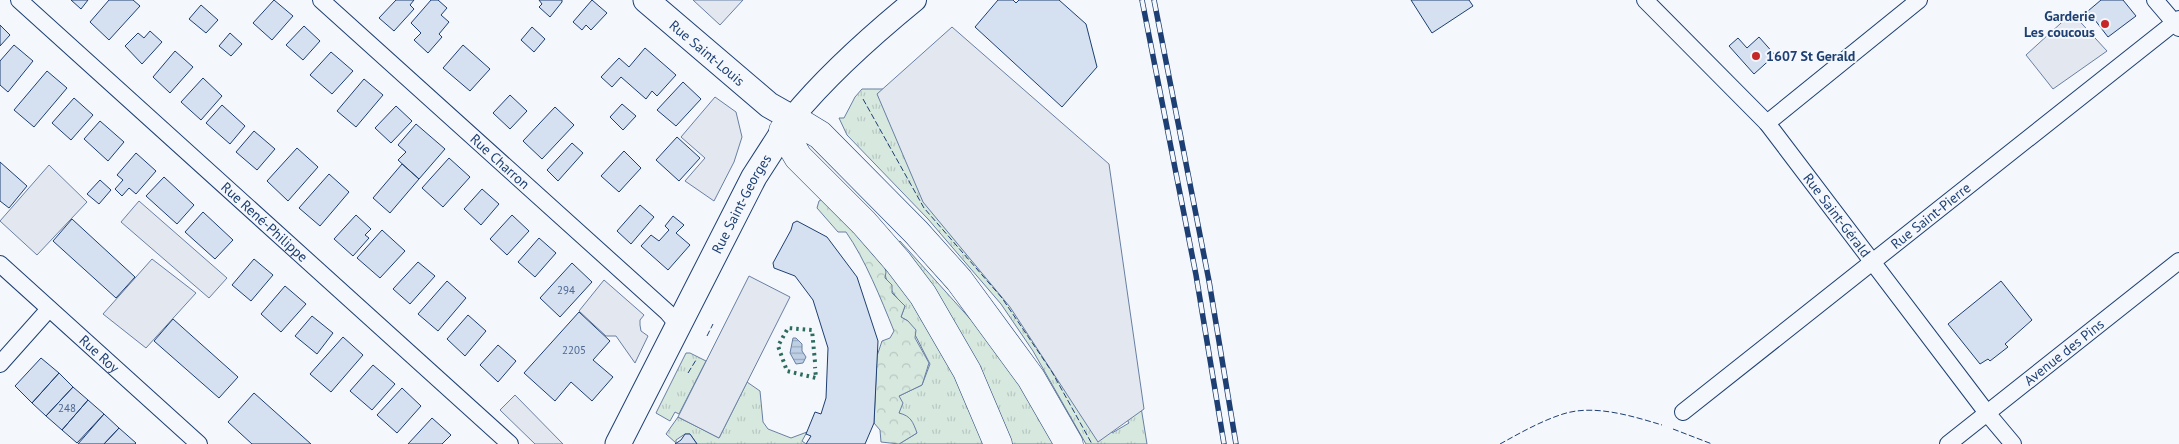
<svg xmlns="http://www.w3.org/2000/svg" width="2179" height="444" font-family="'PT Sans',sans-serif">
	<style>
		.grass { fill: url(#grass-tufts); stroke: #687fa3 }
		.forest { fill: url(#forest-crowns); stroke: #687fa3 }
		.parking { fill: #e3e8f0; stroke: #687fa3 }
		.water { fill: url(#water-rules); stroke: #687fa3 }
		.building { fill: #d5e0f0; stroke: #1d3f73 }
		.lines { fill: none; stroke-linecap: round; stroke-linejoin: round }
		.street-casing { stroke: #1d3f73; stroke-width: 18 }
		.secondary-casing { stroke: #1d3f73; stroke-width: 24 }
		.primary-casing { stroke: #1d3f73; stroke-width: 27 }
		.highway-casing { stroke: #1d3f73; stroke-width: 29 }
		.street { stroke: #f4f7fb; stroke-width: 16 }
		.secondary { stroke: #f4f7fb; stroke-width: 22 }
		.primary { stroke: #f4f7fb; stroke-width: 25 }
		.highway { stroke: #f4f7fb; stroke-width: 28 }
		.rail-casing { stroke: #1d3f73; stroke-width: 5.5 }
		.rail { stroke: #f4f7fb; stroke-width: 4; stroke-dasharray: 11; stroke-linecap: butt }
		.hedge { stroke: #2c6c60; stroke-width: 4; stroke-dasharray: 2.5 4; stroke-linecap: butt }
		.fence { stroke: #1d3f73; stroke-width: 1; stroke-dasharray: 6 2.5; stroke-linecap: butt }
		.poi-dot { fill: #c62828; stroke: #f4f7fb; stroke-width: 2 }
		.labels { text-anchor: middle; stroke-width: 4; stroke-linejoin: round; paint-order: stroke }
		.number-label { font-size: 11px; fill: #4b6792 }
		.poi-label { font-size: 14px; font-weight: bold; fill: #1d3f73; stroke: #f4f7fb; text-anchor: end }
		.street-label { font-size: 14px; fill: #1d3f73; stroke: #f4f7fb }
	</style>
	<defs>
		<pattern id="grass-tufts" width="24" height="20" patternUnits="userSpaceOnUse" patternTransform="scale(1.25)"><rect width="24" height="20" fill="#d7e8df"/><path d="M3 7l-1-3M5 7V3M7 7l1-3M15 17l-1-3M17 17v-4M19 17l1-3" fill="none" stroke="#b8c8c3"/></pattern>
		<pattern id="forest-crowns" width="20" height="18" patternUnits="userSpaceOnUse" patternTransform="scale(1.25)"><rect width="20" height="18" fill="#d7e8df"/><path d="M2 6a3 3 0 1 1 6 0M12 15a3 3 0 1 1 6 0" fill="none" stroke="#b8c8c3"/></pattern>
		<pattern id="water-rules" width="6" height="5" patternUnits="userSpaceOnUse" patternTransform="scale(1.25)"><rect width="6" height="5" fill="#bed0e5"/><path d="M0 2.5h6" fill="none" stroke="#9aaabe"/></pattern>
	</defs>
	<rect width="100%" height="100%" fill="#f4f7fb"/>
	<!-- grass -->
	<path class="grass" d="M862,89H891L878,95L935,207L1112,433L1129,423L1125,416L1141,407L1147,444H1086L1033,351L1001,304L928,219L847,135L839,118H844L855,97Z
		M900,241L1000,352L1057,444H1009L896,244Z
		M882,257L936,334L987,444H899L917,433L899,413V396L922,385L930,364L908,321L901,317L905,306C889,292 884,277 882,257Z
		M686,353H690L706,361L679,414L675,412L670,421L656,413Z
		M747,382L760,391L763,422L768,429L791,438L807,432L802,441L806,444H697L690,434H685L676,440V443L666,434L678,417L719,438Z"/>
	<!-- forest -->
	<path class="forest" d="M826,197L882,257L886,272L885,278L892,285V293L905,306L901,317L908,321L916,330L915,338L929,363L922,385L899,396L903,403L899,413C911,416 913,422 917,433L899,444L881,442L880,430L874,423L877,356L882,341L890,338L894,331C881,299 865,259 846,232H838L817,208L819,201Z"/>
	<!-- parking -->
	<path class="parking" d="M693,0H743L720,25Z
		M2072,13L2107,51L2053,89L2026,55Z
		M952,27L1109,164L1144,409L1098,442L1010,307L923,202L877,94Z
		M715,97L736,112L742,137L734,162L714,201L685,181L705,158L681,137Z
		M49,165L87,202L37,255L0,221Z
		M139,201L227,278L209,298L121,222Z
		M152,259L196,293L146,348L103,314Z
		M749,276L790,297L719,438L678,417Z
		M604,280L644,315L640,320V325L641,331L648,336L635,363L616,336H606L579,311Z
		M515,395L563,444H535L500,410Z"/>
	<!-- water -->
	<path class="water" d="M793,338H796L802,344V351L806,357L803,363L796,364L790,353Z"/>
	<!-- building -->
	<path class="building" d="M71,0H88L81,9Z
		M109,0H133L140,6L109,40L90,22Z
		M274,0L293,16L272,40L253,23Z
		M396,0H414L410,5L414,9L394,31L379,18Z
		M431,0H438L447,8L441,15L449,22L439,34L442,37L428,53L414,40L421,33L411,23Z
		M562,0V2L550,17L539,7L542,4L539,0Z
		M592,0L607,13L591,30L586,25L582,30L573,22Z
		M998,0H1013L1016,3L1019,0H1059L1086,24L1097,67L1062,107L975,27Z
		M1411,0H1469L1473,6L1432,33Z
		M2101,0H2123L2136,16L2108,37L2088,11Z
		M201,5L218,20L206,33L189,19Z
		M0,25L10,35L0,46Z
		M304,26L320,41L303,60L286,45Z
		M532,27L545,39L534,52L521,40Z
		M150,31L162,42L142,64L125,46L138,33L144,38Z
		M230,33L242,44L231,56L219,46Z
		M1759,37L1775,55L1754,74L1729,46L1738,38L1747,48Z
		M14,45L33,61L8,92L0,85V61Z
		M463,45L490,69L470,91L443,68Z
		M645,48L676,75L657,96L652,91L646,99L621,77L612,87L601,77L619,58L629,67Z
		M175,51L193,67L170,93L153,77Z
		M331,52L353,71L332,94L310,75Z
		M47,71L67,88L34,127L14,110Z
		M203,78L222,96L201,120L181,102Z
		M364,79L383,95L356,127L337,111Z
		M683,82L701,99L676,126L657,110Z
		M510,95L527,111L510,129L493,113Z
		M74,98L93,115L71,140L52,123Z
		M622,104L636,116L623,130L610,117Z
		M222,105L245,126L230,144L206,123Z
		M396,106L412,121L391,143L375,128Z
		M555,107L574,125L542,159L523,141Z
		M100,121L124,142L108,161L84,139Z
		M416,124L445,149L419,179L398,160L406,152L398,145Z
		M254,131L275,149L257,170L236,152Z
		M677,137L700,158L679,181L656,160Z
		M572,143L583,153L558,181L547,170Z
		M297,148L318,167L288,201L267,181Z
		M624,151L641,168L619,192L601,176Z
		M136,153L156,171L136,194L129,188L122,196L115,189L123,180L117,175Z
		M449,158L470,177L443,207L422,188Z
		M0,162L27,186L9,208L0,201Z
		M402,164L419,179L390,213L373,198Z
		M329,174L349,192L320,226L299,208Z
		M164,177L194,205L177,224L146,196Z
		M100,180L111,190L99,204L87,194Z
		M482,189L499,204L481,225L464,209Z
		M640,205L654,217L631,244L617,231Z
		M203,212L233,240L215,259L185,232Z
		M356,215L371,229L365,235L369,238L353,256L334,239Z
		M512,215L529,231L507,255L490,239Z
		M673,216L684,225L676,233L690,245L668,270L641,246L651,235L659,241L669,230L665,226Z
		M72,219L135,277L116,298L53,241Z
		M797,221L827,237L857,277L878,341L874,423L865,444H806L811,436L806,434L815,412L821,414L826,398L828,348L813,300L795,276L774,268L773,263L791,230L793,223Z
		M382,230L405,251L380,278L357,258Z
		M539,238L556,253L535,277L518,262Z
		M254,259L273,275L251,301L232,285Z
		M418,262L435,276L410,304L393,289Z
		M572,263L592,282L560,317L540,298Z
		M447,281L466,298L438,331L418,314Z
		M2001,281L2032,320L2005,344L2008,347L1990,361L1988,359L1980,364L1948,324Z
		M285,286L306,304L281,332L261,314Z
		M579,312L610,341L593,360L613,377L592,401L571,382L555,401L524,373Z
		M468,315L486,331L465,356L447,339Z
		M312,316L333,333L317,354L295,336Z
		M173,319L238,377L219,398L154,341Z
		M343,337L363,355L331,392L310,374Z
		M498,345L516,361L498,382L480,365Z
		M41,358L59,373L32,403L15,386Z
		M373,365L395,384L372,410L350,391Z
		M59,373L73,387L46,416L32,403Z
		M73,387L88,400L62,430L46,416Z
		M402,388L421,406L397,433L377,415Z
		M254,393L311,444H252L228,422Z
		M88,400L104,414L77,443L62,430Z
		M104,414L119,428L104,444H78Z
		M432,418L451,435L442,444H408Z
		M119,428L136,443L135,444H104Z
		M685,434H690L697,444H675L681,440Z"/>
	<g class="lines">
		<!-- street casing -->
		<g class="street-casing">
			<g id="street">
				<path id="s1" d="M19,0L510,444"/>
				<path id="s2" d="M321,0L667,312L678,325"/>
				<path id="s3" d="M1645,0L1767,123L1987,413L2013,444"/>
				<path d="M2155,0L2179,28"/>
				<path d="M1767,123L1919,0"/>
				<path id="s4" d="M0,264L199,444"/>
				<path d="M0,364L49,309"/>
				<path id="s5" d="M1683,412L2179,19"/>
				<path id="s6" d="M1948,444L2179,261"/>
			</g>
		</g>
		<!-- secondary casing -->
		<g class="secondary-casing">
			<path id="secondary" d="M792,118C828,74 871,36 915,0"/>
		</g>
		<!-- primary casing -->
		<g class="primary-casing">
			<g id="primary">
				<path id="s7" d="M618,444L754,177L792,118L769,105L646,0"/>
			</g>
		</g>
		<!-- highway casing -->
		<g class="highway-casing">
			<path id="highway" d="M792,118L820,135L916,232L959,280L1031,378L1069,444
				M783,131L798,157L864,223L898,262L923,295L967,371L998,444"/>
		</g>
		<!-- street -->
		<use href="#street" class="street"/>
		<!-- secondary -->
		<use href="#secondary" class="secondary"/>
		<!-- primary -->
		<use href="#primary" class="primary"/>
		<!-- highway -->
		<use href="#highway" class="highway"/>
		<!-- rail casing -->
		<g class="rail-casing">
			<path id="rail" d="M1142,0L1196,275L1224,444
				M1154,0L1209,281L1236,444"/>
		</g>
		<!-- rail -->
		<use href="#rail" class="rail"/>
		<!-- hedge -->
		<path class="hedge" d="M815,362L812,330L788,328L778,346L787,371L816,378L815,367"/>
		<!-- fence -->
		<path class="fence" d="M863,99L924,208L1002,298L1052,372L1092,444
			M707,336L713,324
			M688,373L696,360
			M1673,429L1712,444
			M1500,444C1520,433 1541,421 1563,414C1594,404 1632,416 1662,425"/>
	</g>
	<!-- markers -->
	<g class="poi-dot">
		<circle cx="2105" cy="24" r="5"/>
		<circle cx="1756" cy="56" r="5"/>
	</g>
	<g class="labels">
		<!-- number labels -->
		<g class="number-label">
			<text x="566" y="294">294</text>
			<text x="574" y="354">2205</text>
			<text x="67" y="412">248</text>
		</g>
		<!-- poi labels -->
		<g class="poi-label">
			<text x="2095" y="21">Garderie<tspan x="2095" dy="16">Les coucous</tspan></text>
			<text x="1766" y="61" text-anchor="start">1607 St Gerald</text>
		</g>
		<!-- street labels -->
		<g class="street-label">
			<text transform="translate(707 53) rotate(40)" y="5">Rue Saint-Louis</text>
			<text dy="5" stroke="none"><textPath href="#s2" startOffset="241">Rue Charron</textPath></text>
			<text dy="5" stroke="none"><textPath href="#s7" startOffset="270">Rue Saint-Georges</textPath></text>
			<text dy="5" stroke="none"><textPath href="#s3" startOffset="289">Rue Saint-Gérald</textPath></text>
			<text dy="5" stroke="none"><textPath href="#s5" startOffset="316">Rue Saint-Pierre</textPath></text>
			<text dy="5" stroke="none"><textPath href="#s1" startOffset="331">Rue René-Philippe</textPath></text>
			<text dy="5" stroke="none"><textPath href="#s6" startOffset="148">Avenue des Pins</textPath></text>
			<text dy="5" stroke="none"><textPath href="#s4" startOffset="134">Rue Roy</textPath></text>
		</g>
	</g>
</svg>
